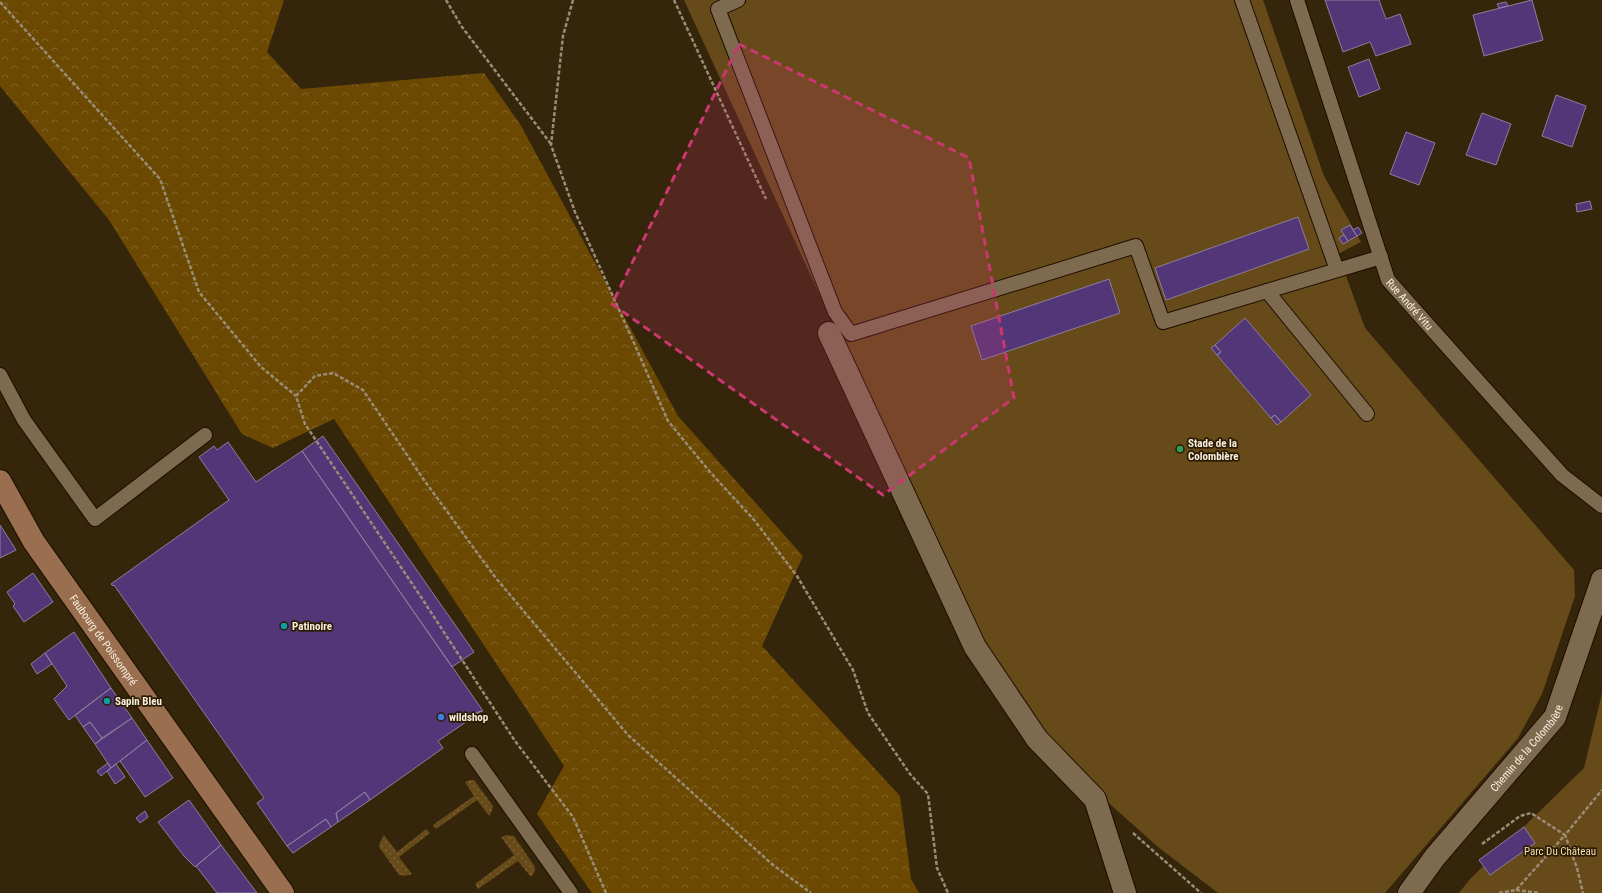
<svg xmlns="http://www.w3.org/2000/svg" width="1602" height="893" font-family="'Roboto Condensed',sans-serif">
	<style>
		.grass { fill: url(#grass-dots) }
		.forest { fill: url(#forest-crowns) }
		.park { fill: #674a19 }
		.building { fill: #533678; stroke: #8b7f9e }
		.lines { fill: none; stroke-linecap: round; stroke-linejoin: round }
		.service-casing { stroke: #1c0e00; stroke-width: 16 }
		.minor-casing { stroke: #1c0e00; stroke-width: 24 }
		.secondary-casing { stroke: #1c0e00; stroke-width: 24 }
		.path { stroke: #9a8d77; stroke-width: 2.5; stroke-dasharray: 4 2; stroke-linecap: butt }
		.service { stroke: #7e6b4f; stroke-width: 14 }
		.minor { stroke: #7e6b4f; stroke-width: 22 }
		.secondary { stroke: #996f4f; stroke-width: 22 }
		.marked { fill: #ca386f; fill-opacity: 0.2; stroke: #ca386f; stroke-width: 3; stroke-dasharray: 8 5; stroke-linejoin: round }
		.leisure-dot { fill: #2e9e5b; stroke: #2b1c02; stroke-width: 1.5 }
		.culture-dot { fill: #0f9aa8; stroke: #2b1c02; stroke-width: 1.5 }
		.shop-dot { fill: #3f7fe0; stroke: #2b1c02; stroke-width: 1.5 }
		.labels { text-anchor: middle; stroke-width: 3.5; stroke-linejoin: round; paint-order: stroke }
		.street-label { font-size: 11px; fill: #f9efdf; stroke: #2b1c02 }
		.poi-label { font-size: 11px; font-weight: bold; fill: #f9efdf; stroke: #2b1c02; text-anchor: start }
		.park-label { font-size: 11px; fill: #f7deb9; stroke: #2b1c02 }
	</style>
	<defs>
		<pattern id="grass-dots" width="8" height="8" patternUnits="userSpaceOnUse"><rect width="8" height="8" fill="#674a19"/><path d="M2 2h.1M6 6h.1" fill="none" stroke="#7e643a" stroke-width="1.8" stroke-linecap="round"/></pattern>
		<pattern id="forest-crowns" width="20" height="18" patternUnits="userSpaceOnUse"><rect width="20" height="18" fill="#6b4902"/><path d="M2 6a3 3 0 1 1 6 0M12 15a3 3 0 1 1 6 0" fill="none" stroke="#816426"/></pattern>
	</defs>
	<rect width="100%" height="100%" fill="#35250a"/>
	<!-- grass -->
	<path class="grass" d="M470,780H474L493,806L492,811L489,816L477,800L436,829L433,825L474,796L465,782Z
		M426,829L430,833L399,857L412,874L405,876L399,875L379,847L380,842L384,835L397,852Z
		M507,835L514,836L535,867L534,873L531,877L518,861L478,889L475,884L514,855L501,837Z"/>
	<!-- forest -->
	<path class="forest" d="M0,0H284L267,52L301,89L484,73L520,124L678,416L803,556L762,646L900,796L911,879L919,893H592L537,814L564,766L334,419L273,448L242,434L109,220L0,86Z"/>
	<!-- park -->
	<path class="park" d="M684,0H1263L1324,176L1361,242L1338,254L1365,328L1574,570L1575,596L1542,694L1518,738L1385,893H1218L1158,847L1065,764L973,628Z
		M1602,693V893H1459L1470,879L1584,768Z"/>
	<!-- building -->
	<path class="building" d="M1325,0H1379L1386,19L1400,14L1411,44L1376,56L1370,42L1343,52Z
		M1532,0L1543,40L1484,56L1473,15Z
		M1506,2L1508,6L1499,8L1497,4Z
		M1369,59L1380,89L1359,97L1348,67Z
		M1556,95L1586,106L1572,147L1542,136Z
		M1482,113L1511,124L1496,165L1466,155Z
		M1406,132L1435,143L1419,185L1390,174Z
		M1590,201L1592,209L1577,212L1576,204Z
		M1298,217L1309,249L1166,300L1155,268Z
		M1350,225L1357,236L1348,241L1341,230Z
		M1358,227L1362,233L1357,236L1353,230Z
		M1344,235L1348,241L1343,244L1339,238Z
		M1109,279L1120,313L982,360L971,326Z
		M1245,318L1311,395L1281,422L1275,415L1271,418L1217,355L1221,352L1215,345Z
		M1215,345L1221,352L1217,355L1211,348Z
		M1275,415L1281,422L1277,425L1271,418Z
		M323,436L474,652L452,667L302,451Z
		M228,442L256,482L302,451L483,711L464,717L466,722L438,741L443,748L370,800L365,792L336,813L338,822L331,827L326,819L287,846L257,803L264,798L114,585L113,586L111,584L229,500L199,457L214,446L217,450Z
		M0,525L16,550L0,558Z
		M33,573L53,602L24,622L13,606L15,604L7,592Z
		M74,632L111,688L69,720L54,699L67,686L45,653Z
		M45,653L52,664L37,674L31,664Z
		M111,688L132,718L102,738L90,722L83,727L75,715Z
		M481,711L466,722L464,717Z
		M132,718L147,740L111,768L95,744Z
		M90,722L102,738L95,744L83,727Z
		M147,740L173,778L145,797L120,761Z
		M108,763L111,768L101,776L97,771Z
		M116,764L125,777L115,784L107,771Z
		M365,792L370,800L338,822L336,813Z
		M189,800L221,845L195,867L184,856L158,822Z
		M145,811L148,817L140,823L136,818Z
		M326,819L331,827L293,853L287,846Z
		M1524,827L1535,843L1490,875L1479,860Z
		M221,845L257,893H217L196,866Z"/>
	<g class="lines">
		<!-- service casing -->
		<g class="service-casing">
			<g id="service">
				<path d="M738,0L718,9L835,312L851,334L1136,246L1163,322L1381,257"/>
				<path d="M1242,0L1337,270"/>
				<path id="s1" d="M1297,0L1388,280L1562,475L1602,506"/>
				<path d="M1267,291L1367,414"/>
				<path d="M0,375L24,420L95,519L205,435"/>
				<path d="M472,754L571,893"/>
			</g>
		</g>
		<!-- minor casing -->
		<g class="minor-casing">
			<g id="minor">
				<path d="M829,333L975,647L1037,739L1095,799L1125,893"/>
				<path id="s2" d="M1409,893L1435,857L1555,717L1602,580"/>
			</g>
		</g>
		<!-- secondary casing -->
		<g class="secondary-casing">
			<g id="secondary">
				<path id="s3" d="M0,481L34,542L283,893"/>
			</g>
		</g>
		<!-- path -->
		<path class="path" d="M446,0L462,27L551,144
			M573,0L563,36L551,145L575,212L634,343L668,421L710,472L755,521L797,576L853,670L868,713L910,774L928,794L937,868L948,893
			M674,0L766,199
			M0,2L160,179L199,292L261,367L296,396
			M1133,833L1201,893
			M1482,844L1520,816L1531,813L1565,835L1602,790
			M1516,890L1539,893
			M606,893L573,817L515,741L421,597L305,424L296,396L315,376L333,373L363,390L424,480L495,577L628,735L773,865L811,893
			M1499,893L1516,890L1565,835L1577,868L1583,893"/>
		<!-- service -->
		<use href="#service" class="service"/>
		<!-- minor -->
		<use href="#minor" class="minor"/>
		<!-- secondary -->
		<use href="#secondary" class="secondary"/>
	</g>
	<!-- marked area -->
	<path class="marked" d="M739,44L969,158L1014,398L883,495L612,304Z"/>
	<!-- markers -->
	<circle class="leisure-dot" cx="1180" cy="449" r="4"/>
	<g class="culture-dot">
		<circle cx="284" cy="626" r="4"/>
		<circle cx="107" cy="701" r="4"/>
	</g>
	<circle class="shop-dot" cx="441" cy="717" r="4"/>
	<g class="labels">
		<!-- street labels -->
		<g class="street-label">
			<text dy="4" stroke="none"><textPath href="#s1" startOffset="327">Rue André Vitu</textPath></text>
			<text dy="4" stroke="none"><textPath href="#s3" startOffset="190">Faubourg de Poissompré</textPath></text>
			<text dy="4" stroke="none"><textPath href="#s2" startOffset="187">Chemin de la Colombière</textPath></text>
		</g>
		<!-- poi labels -->
		<g class="poi-label">
			<text x="1188" y="447">Stade de la<tspan x="1188" dy="13">Colombière</tspan></text>
			<text x="292" y="630">Patinoire</text>
			<text x="115" y="705">Sapin Bleu</text>
			<text x="449" y="721">wildshop</text>
		</g>
		<!-- park labels -->
		<g class="park-label">
			<text x="1560" y="855">Parc Du Château</text>
		</g>
	</g>
</svg>
